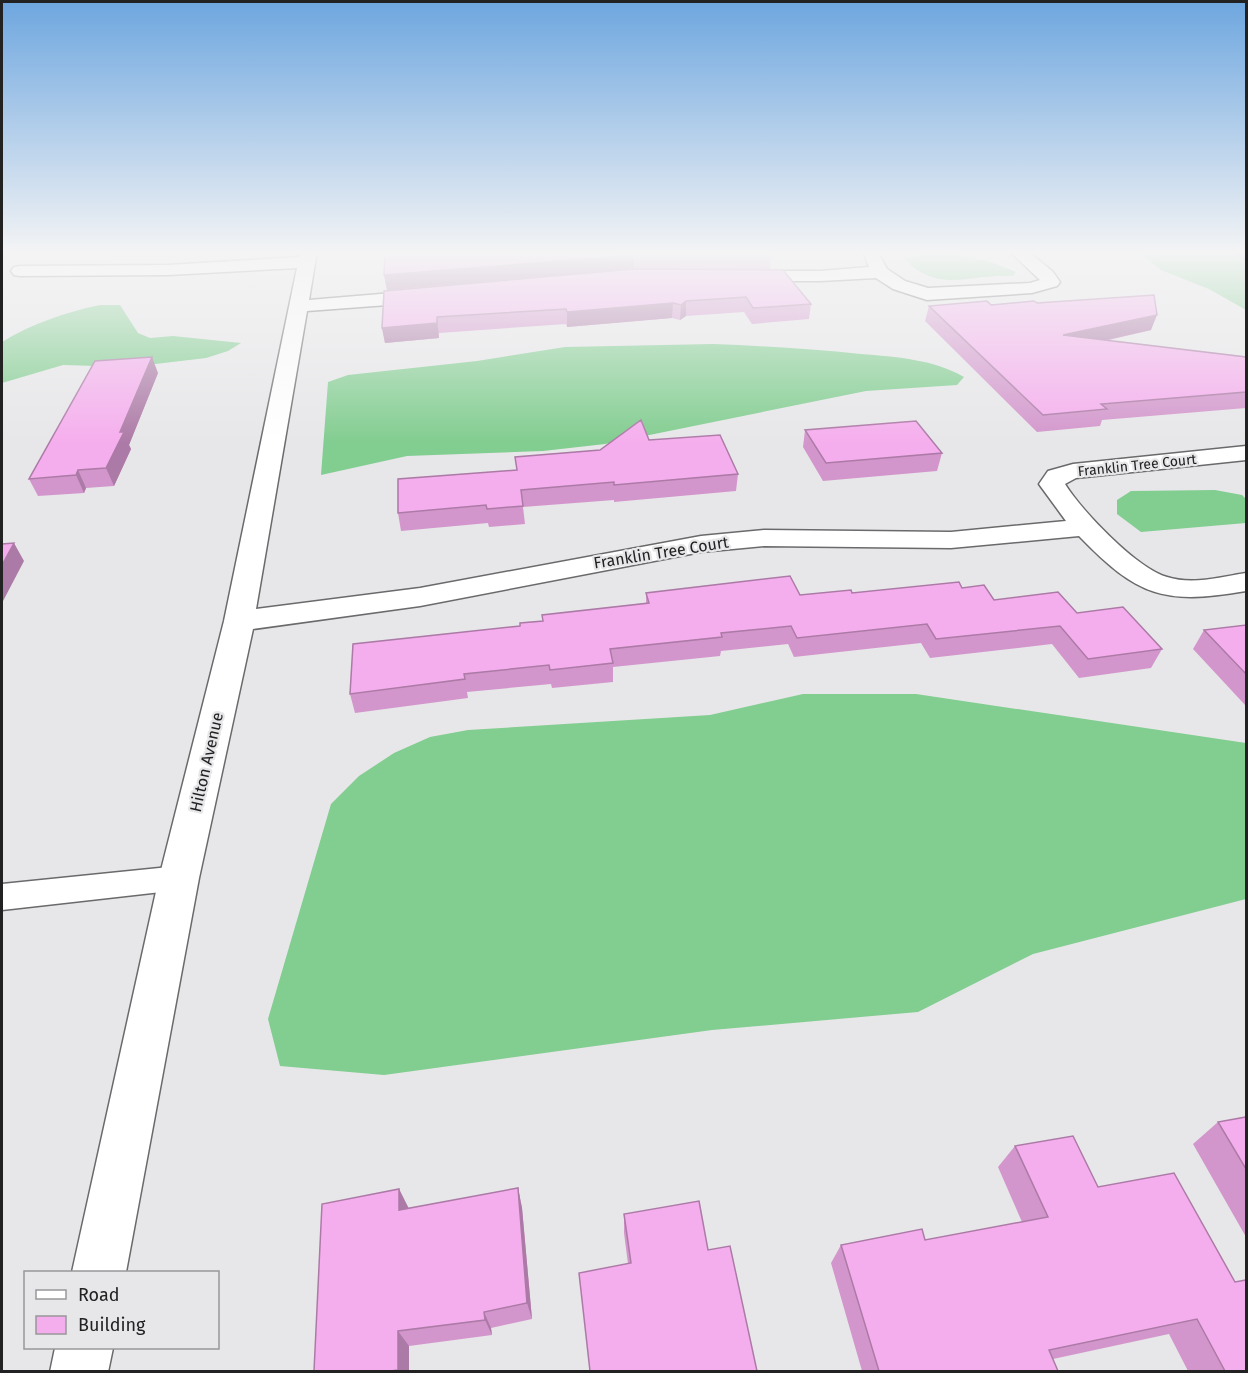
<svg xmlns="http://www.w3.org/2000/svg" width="1248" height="1373" font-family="'Fira Sans',sans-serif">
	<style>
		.forest { fill: #82cd90 }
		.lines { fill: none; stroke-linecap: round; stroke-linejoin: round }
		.stream { fill: #46709e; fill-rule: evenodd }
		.lane-casing { stroke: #6a6a6c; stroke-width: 3 }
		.street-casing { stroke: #6a6a6c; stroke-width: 3 }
		.lane { fill: #fff; fill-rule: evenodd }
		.street { fill: #fff; fill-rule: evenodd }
		.wall { fill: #d396cc }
		.shaded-wall { fill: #ac7aa6 }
		.building { fill: #f5aeed; stroke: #ac7aa6; stroke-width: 1.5 }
		.labels { text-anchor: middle; stroke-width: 4.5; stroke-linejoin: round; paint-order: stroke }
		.far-street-label { font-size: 14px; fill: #222223; stroke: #e7e7e9 }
		.street-label { font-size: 16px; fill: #222223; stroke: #e7e7e9 }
	</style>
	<rect width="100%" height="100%" fill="#e7e7e9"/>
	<!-- forest -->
	<path class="forest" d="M1137,251H1246V310L1209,289L1161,270Z
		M931,253C960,253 990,260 1016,272L1013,276C971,273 940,295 904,259Z
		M100,305H120L138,333L150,338L173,336L241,343L228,351L206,358L130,367L63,365L2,383V342C31,324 66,312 100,305Z
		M713,344C763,346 812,349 861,354C896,357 933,359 964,377L957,385L866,391L605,444L543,451L407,456L321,475L328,382L348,375L477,361L565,347Z
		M1215,490L1242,495L1246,499V523L1141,532L1117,514V500L1131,491Z
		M803,694H916L1246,743V899L1033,954L918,1012L712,1030L384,1075L280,1066L268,1019L331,804L359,776L394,753L430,737L468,730L710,715Z"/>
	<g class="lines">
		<!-- stream -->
		<path class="stream" d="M1231,251H1239L1246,256V261Z"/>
		<!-- lane casing -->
		<g class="lane-casing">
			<path id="lane" d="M179,866L189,869L194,878L189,887L179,890L2,910V884Z"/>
		</g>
		<!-- street casing -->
		<g class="street-casing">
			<path id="street" d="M301,251H317L309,300L428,290L435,292L437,296L435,300L428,302L307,311L256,609L420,588L701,536L764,530L951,532L1066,521L1039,484L1048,471L1073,464L1246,446V460L1076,478L1065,484C1082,511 1136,568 1167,577C1192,585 1221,577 1246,573V591C1164,605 1138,597 1079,536L951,548L764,546L701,552L420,606L253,629L199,878L126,1272H72L159,878L224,621L297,268L168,275L20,276L14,275L11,271L14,267L20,266L168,265L299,257Z
				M863,251H877L887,269L905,281L928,288L1030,283L1040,280L1009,251H1028L1053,272L1060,282L1057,286L1032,293L927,300L893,289L876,278L820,281H743L737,280L734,276L737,272L743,271H820L869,267Z
				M55,1348H113L108,1372H50Z"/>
		</g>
		<!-- lane -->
		<use href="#lane" class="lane"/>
		<!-- street -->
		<use href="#street" class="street"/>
	</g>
	<!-- wall -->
	<path class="wall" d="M385,251L771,256L770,270L634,269L387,290L384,275Z
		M634,269L811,304L809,319L752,324L744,312L686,316L680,320L672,318L567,327L566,324L439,333V338L385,343L382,328Z
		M1037,303L1151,330L1105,341L1246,357V408L1102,420L1100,426L1037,432L925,321L929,306Z
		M158,373L129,445L131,449L114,486L86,488L84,493L38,496L29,479Z
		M805,430L942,453L937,471L823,481L803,447Z
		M649,440L738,474L736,491L614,502V500L523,507L525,524L489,527L488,523L401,531L398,513L517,470L515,457L600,450Z
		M962,588L994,600L1077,613L1162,649L1151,668L1079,678L1052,644L930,658L921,643L794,657L788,644L721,651L720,656L613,667V682L552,688L551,684L467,692L468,698L355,713L350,694L520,626L543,621L646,604V593L800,595Z
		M1246,625V706L1193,649L1204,630Z
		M1246,1117V1237L1193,1144L1218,1122Z
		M1015,1146L1098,1187L1246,1371H1188L1169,1334L1053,1359L1058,1371H862L831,1263L841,1245L925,1240L1022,1222L998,1167Z
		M518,1188L522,1208L532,1319L491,1328L492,1335L409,1346V1371H314L399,1189L409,1209Z
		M624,1214L708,1250L628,1264L624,1233Z"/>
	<!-- shaded-wall -->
	<path class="shaded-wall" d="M634,255V269L387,290L384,275Z
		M686,301V316L680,320L681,305Z
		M673,303L672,318L567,327V312Z
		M1157,315L1151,330L1057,351L1063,335Z
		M437,317L439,338L385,343L382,328Z
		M152,357L158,373L129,445L131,449L114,486L106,468L120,432Z
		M78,470L86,488L84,493L76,475Z
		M14,543L24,561L2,603V565Z
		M518,1188L522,1208L532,1319L527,1303Z
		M399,1189L409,1209L399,1210Z
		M484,1312L491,1328L492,1335L485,1320Z
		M398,1331L409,1346V1371H399L398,1370Z"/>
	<!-- building -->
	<path class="building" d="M385,251H768L771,256L634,255L384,275Z
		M634,269L783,270L811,304L753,308L746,297L686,301L681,305L673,303L567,312L566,309L437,317V323L382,328L384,291Z
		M1154,295L1157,315L1063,335L1246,357V392L1101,404L1107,409L1043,415L929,306L987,301L991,305L1034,301L1037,303Z
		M152,357L120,432H124L106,468L78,470L76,475L29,479L95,361Z
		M641,420L649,440L720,435L738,474L614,485V482L521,490L523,506L487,509L486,505L398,513V479L517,470L515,457L600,450Z
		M916,421L942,453L826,463L805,430Z
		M14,543L2,565V544Z
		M790,576L800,595L851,590L852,593L959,582L962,588L984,585L994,600L1058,592L1077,613L1123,607L1162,649L1088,659L1060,626L936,639L927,624L797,638L791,626L721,633L722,637L610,649L613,663L550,670L549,665L464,674L465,679L350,694L353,644L520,626V623L543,621L542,615L649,603L646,593Z
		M1246,625V674L1204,630Z
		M1246,1117V1169L1218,1122Z
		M1073,1136L1098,1187L1174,1173L1235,1282L1246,1280V1371H1225L1197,1319L1049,1350L1058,1371H879L841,1245L922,1229L925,1240L1048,1217L1015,1146Z
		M518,1188L527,1303L484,1312L485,1320L398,1331V1370L390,1371H314L322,1204L399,1189V1210Z
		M699,1201L708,1250L730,1246L757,1371H590L579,1273L631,1263L624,1214Z"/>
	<!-- sky -->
	<linearGradient id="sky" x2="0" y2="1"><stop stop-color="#6da6df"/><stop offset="0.57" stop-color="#f4f4f5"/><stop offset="1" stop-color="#f4f4f5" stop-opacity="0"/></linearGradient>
	<rect width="1248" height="443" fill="url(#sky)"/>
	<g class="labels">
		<!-- far-street labels -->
		<g class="far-street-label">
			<text transform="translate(1137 465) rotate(-6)" y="5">Franklin Tree Court</text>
		</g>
		<!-- street labels -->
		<g class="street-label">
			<text transform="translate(661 552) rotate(-9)" y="6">Franklin Tree Court</text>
			<text transform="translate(206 762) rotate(-77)" y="6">Hilton Avenue</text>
		</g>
	</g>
	<!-- border -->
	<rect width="1248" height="1373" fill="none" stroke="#222223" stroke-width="6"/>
	<!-- legend -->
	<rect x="24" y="1271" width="195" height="78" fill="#e7e7e9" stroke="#98989a" stroke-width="1.5"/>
	<rect x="36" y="1290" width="30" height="9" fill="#ffffff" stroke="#98989a" stroke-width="1.5"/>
	<text x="78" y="1301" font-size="18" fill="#222223">Road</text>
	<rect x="36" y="1316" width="30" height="18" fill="#f5aeed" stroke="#98989a" stroke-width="1.5"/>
	<text x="78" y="1331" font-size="18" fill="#222223">Building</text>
</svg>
